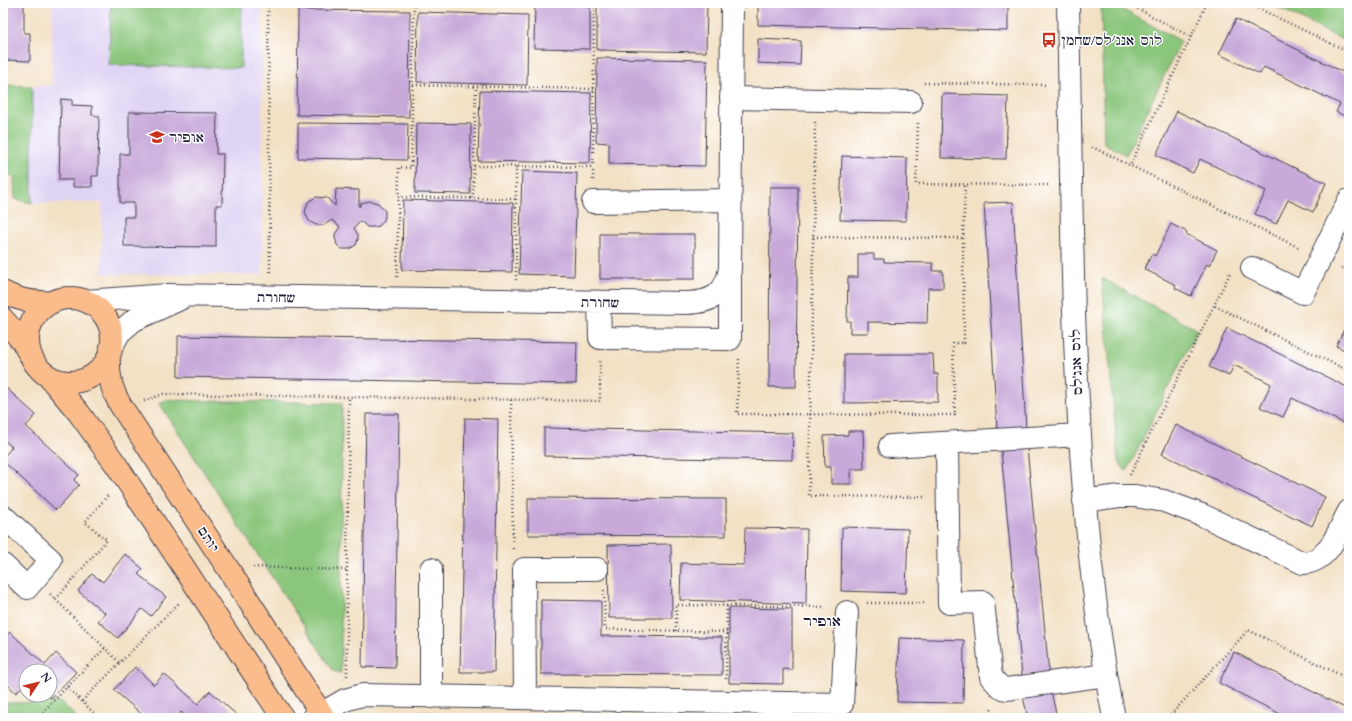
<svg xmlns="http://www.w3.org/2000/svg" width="1352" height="721" font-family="Cardo,'Frank Ruhl Libre',serif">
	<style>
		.built { fill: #e0d4f4 }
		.green { fill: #8ac67c; stroke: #56745c }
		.building { fill: #c8a9da }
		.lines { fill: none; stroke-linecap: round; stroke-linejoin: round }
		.minor-casing { stroke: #413f50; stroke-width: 24 }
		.major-casing { stroke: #413f50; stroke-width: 24 }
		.path { stroke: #413f50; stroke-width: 2.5; stroke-dasharray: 1 3; stroke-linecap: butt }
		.minor { stroke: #fff; stroke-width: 22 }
		.major { stroke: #fabc8b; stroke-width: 22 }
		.labels { text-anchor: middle; stroke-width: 3; stroke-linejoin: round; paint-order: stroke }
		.poi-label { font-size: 13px; fill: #22223b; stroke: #fff; text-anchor: start }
		.street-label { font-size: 13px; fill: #22223b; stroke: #fff }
		.neighbourhood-label { font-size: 14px; font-weight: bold; fill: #22223b; stroke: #fff }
	</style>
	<rect width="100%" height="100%" fill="#fff"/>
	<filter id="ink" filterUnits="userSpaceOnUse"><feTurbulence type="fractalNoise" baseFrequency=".025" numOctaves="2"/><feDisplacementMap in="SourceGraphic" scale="8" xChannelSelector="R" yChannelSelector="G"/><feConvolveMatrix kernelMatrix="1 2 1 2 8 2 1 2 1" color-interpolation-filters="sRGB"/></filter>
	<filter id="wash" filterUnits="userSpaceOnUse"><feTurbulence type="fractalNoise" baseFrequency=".012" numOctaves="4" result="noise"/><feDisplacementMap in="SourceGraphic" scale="16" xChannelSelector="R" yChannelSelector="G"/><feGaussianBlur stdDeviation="0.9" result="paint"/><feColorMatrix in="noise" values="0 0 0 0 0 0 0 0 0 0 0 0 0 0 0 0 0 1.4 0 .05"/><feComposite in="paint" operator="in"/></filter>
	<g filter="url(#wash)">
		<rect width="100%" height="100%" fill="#f3e1c5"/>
		<!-- built -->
		<path class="built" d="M52,3H262V275L102,274V203H32V86L52,85Z"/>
		<!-- green -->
		<path class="green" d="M111,3H242L241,68L109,65Z
			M1101,3H1110L1181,41L1126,155L1104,143Z
			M1269,3H1349V43Z
			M3,85L32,86V203L15,199L14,176L3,175Z
			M1102,278L1197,330L1127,471L1123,468L1118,460Z
			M167,400L342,403L341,673L335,672L332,669L159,403Z
			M61,702L77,718H3V703Z"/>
		<g id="blocks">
			<!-- building -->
			<path class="building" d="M3,3H24V33H30V61L3,60Z
				M535,3H590V49L534,48Z
				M597,3H707L706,52L597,50Z
				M758,3H1008V31L758,25Z
				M298,10L410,11L409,117L297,115Z
				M418,12L528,15L527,85L417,82Z
				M1236,19L1349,75V118L1336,112L1340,104L1264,67L1260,74L1219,54Z
				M758,39L801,41L800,65L758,63Z
				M597,58L707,60L705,166L609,164V143L596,142Z
				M480,91L591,93L590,163L478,161Z
				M942,94L1008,96L1006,159L941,158Z
				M61,99L72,100V105L92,106V115L99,116L98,176H92V187H73V180H59Z
				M1177,111L1326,183L1313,212L1288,200L1276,224L1255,214L1266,191L1200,159L1193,173L1156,155Z
				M129,112L217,113L216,154H223L222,205H216V247L124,246V217H134V203H120V154H129Z
				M298,123L408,124L407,160L298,158Z
				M416,123L471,124L470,194L415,193Z
				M842,156L907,158L906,221L840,220Z
				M522,171L577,173L574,276L519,274Z
				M770,187H798L796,387H769Z
				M336,189L359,190V207L361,203L370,201L378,203L385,211V216L384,220L379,226L375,227H367L361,221L354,228L358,235V239L356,245L349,249H342L337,245L335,237V234L340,227L332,220L324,225H316L309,221L305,212L308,202L316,197L327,198L335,206Z
				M403,200L513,203L512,272L402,270Z
				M1013,202L1026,429L997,430L984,203Z
				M1171,224L1187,232L1186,234L1217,250L1209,266L1207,264L1191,296L1175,288L1176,285L1144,269L1152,254L1155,256Z
				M600,234H695V279H600Z
				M858,254H874V259H884V262L933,263V271H943V288H928L927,323L868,322V333H850V321H847L848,277H858Z
				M1349,319V352L1336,346Z
				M1227,328L1349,388V426L1292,398L1283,417L1260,407L1271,384L1234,365L1229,376L1209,367Z
				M178,336L577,342L576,384L178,377Z
				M844,354H933L934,374H938V402L844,403Z
				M3,385L36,415L26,426L79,475L74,480L79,485L56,510L3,461V458L12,447L3,439Z
				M366,414H399L395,668L362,667Z
				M465,418L498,419L494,672H460Z
				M1176,425L1325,497L1312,526L1162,454Z
				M544,428L793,433L792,460L544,456Z
				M848,431H863L864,469H851V484H831V467H825L824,436L848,435Z
				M1027,448L1049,673L1022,676L1001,450Z
				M528,498L726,499V536L528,535Z
				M842,527L908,529L906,593L841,591Z
				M745,528L807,529L806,604L680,600L681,563L744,565Z
				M671,544L672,618H609L608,545Z
				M125,554L143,569L138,574L166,597L151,616L142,609L118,638L98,621L105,613L78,591L92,574L103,582Z
				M541,600L601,601V636L722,637V675L541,674Z
				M729,608L792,609V670L783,669V684L729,683Z
				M10,632L45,665L56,653L76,672L51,698L48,695H50V671H26V682L16,693L3,680V639Z
				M899,638L964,640L963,703L897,702Z
				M1234,652L1349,710V718H1288L1219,683Z
				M135,667L154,685L164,674L198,704L210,691L240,718H188L181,712L175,718H146L114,690Z
				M1051,691L1057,718H1028L1023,697Z
				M410,715L531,717V718H411Z"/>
		</g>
	</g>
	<g filter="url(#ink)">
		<use href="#blocks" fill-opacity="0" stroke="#413f50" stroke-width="1"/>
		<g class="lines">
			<!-- minor casing -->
			<g class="minor-casing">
				<path id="minor" d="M1068,3C1070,106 1071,210 1074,313C1079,449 1088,584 1114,718
					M731,98L911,102
					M593,202L730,200
					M1252,268L1303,293L1349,200
					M85,301L169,295L687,303C713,302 726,294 730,268L732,3
					M599,302L600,338L730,339V275
					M111,348L119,333L134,320L180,299
					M947,443L949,603L983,602L991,677L1001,688L1007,689L1106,675
					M890,446L1080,435
					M1084,501L1119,496H1135L1164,501L1202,515L1303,563C1329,562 1338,531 1349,511
					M3,516L51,560L27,588L3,565
					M431,697V569
					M525,698L524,569H597
					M314,718L345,700L362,695L842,704L847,612"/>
			</g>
			<!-- major casing -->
			<g class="major-casing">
				<path id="major" d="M3,292C19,301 35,303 53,302
					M28 340a42 42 0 1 1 84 0a42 42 0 1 1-84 0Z
					M3,319L22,341L30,355
					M109,355C108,375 111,389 121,406L227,567L324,718
					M48,376L79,413L117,466L283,718"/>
			</g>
			<!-- path -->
			<path class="path" d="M268,3L270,274
				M1127,3L1191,37L1130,166
				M1247,3L1349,52
				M1191,37L1207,3
				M924,83L1047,85
				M413,85L594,89
				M815,122L809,496L926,497
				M918,123L916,184L1050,185
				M1092,147L1300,248
				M474,166L593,167
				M593,180L594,3
				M398,197L517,199
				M473,198L476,86
				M813,237L963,238
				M1341,268L1349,272
				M397,277L399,167L411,168L414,3
				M516,280V166
				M1215,306L1349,371
				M739,359L737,414L955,415
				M511,400L513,551
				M144,401L163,394L600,401V360
				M955,416L953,343H964L963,238L965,185
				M1130,475L1230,273
				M253,567L347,570
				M604,590L605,629L727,632
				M50,594L119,662
				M56,599L107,540L85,522L109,494
				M867,603H926
				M676,631V605L825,607
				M347,676V570L349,397
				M726,679L727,606
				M67,687L99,718
				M82,701L180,602
				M861,716H897V718
				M897,716L989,718
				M37,718L105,648
				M989,718L992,708
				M1168,718L1248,630L1349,679"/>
			<!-- minor -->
			<use href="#minor" class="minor"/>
			<!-- major -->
			<use href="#major" class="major"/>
		</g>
	</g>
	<!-- icons -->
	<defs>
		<g id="bus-bare" transform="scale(1.2)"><path d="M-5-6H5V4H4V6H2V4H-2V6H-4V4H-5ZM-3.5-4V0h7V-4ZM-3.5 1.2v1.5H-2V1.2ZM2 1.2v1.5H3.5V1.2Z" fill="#c8321e" stroke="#fff" stroke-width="2.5" paint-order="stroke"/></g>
		<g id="school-bare" transform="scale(1.2)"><path d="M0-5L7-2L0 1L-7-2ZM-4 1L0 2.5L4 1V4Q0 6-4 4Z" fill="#c8321e" stroke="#fff" stroke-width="2.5" paint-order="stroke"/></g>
	</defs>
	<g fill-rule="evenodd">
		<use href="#bus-bare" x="1049" y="40"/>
		<use href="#school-bare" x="157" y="137"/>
	</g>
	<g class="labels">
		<!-- poi labels -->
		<g class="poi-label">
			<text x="1061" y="45">לוס אנג׳לס/שחמן</text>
			<text x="169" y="142">אופיר</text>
		</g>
		<!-- street labels -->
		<g class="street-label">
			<text transform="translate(276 297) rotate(1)" y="5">שחורת</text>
			<text transform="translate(600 302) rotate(1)" y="5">שחורת</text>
			<text transform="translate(1076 362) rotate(-92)" y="5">לוס אנג'לס</text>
			<text transform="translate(209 539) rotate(57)" y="5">יותם</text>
		</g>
		<!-- neighbourhood labels -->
		<g class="neighbourhood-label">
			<text x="822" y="626">אופיר</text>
		</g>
	</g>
	<!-- margin -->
	<rect width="1352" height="721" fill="none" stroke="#fff" stroke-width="16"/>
	<!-- north arrow -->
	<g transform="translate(38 683) rotate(55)"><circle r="19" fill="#ffffff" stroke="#a7a7b1"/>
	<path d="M0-3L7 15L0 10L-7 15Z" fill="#c8321e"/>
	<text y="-6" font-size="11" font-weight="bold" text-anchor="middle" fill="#22223b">N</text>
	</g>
</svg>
